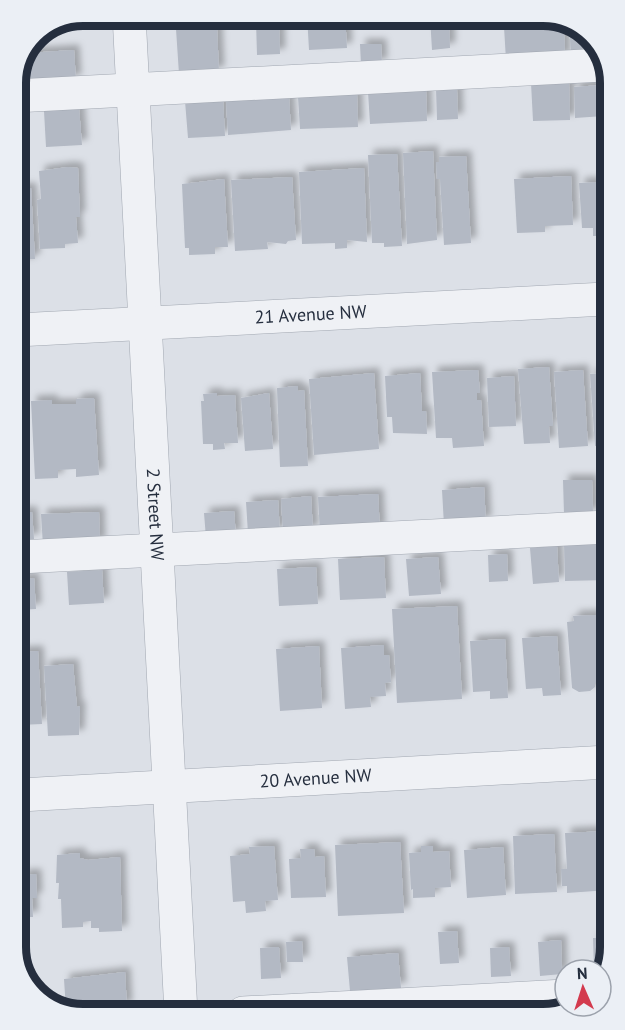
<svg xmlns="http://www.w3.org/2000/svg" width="625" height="1030" font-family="'PT Sans',sans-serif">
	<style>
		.building { fill: #b3b9c4; filter: url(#shadow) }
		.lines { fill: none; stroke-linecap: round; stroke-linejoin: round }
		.minor-casing { stroke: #a1a7b1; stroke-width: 34 }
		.minor { stroke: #eff1f5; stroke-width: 33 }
		.labels { text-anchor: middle; stroke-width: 6; stroke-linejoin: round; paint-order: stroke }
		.street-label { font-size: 18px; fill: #252e3e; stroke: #ebeff5 }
		.rim { fill: none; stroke: #252e3e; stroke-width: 8 }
	</style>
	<defs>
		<filter id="shadow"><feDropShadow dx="5.5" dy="-5.5" stdDeviation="3" flood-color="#0004"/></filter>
	</defs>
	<rect width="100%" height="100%" fill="#dce0e7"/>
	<!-- building -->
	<path class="building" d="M307,15H345L347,48L309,50Z
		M449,16L450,48L432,50L430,17Z
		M279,20L280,54L257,55L256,21Z
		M569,23L580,27L603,53L571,55Z
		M564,25L565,58L506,60L504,27Z
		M217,27L219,72L179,74L176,29Z
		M360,44H381L382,64L361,65Z
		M74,50L76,80L17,84L16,76L27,53Z
		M569,81L570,120L533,121L531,83Z
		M602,85L604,116L575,118L574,87Z
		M426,89L427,121L370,124L368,92Z
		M436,89H457L458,119L437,120Z
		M357,94L358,127L300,129L298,97Z
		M289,97L291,130L228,135L226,101Z
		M223,99L225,136L188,138L185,101Z
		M79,108L82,145L46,147L44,111Z
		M433,151L437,240L407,244L403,153Z
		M397,154L402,246L384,247V243H372L368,155Z
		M466,156L471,243L444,245L440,179H437L436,162H439V157Z
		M68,167L78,168L80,217H76L78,243L65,244V248L40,249L37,200L41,199L39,171Z
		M364,168L367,242L347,240V248L335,249V243L302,244L299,172Z
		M571,176L573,225L545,226V232L517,233L514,179Z
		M292,177L296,240L288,241L286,244L267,242L268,249L235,251L231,180Z
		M224,179L228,247H215V254L189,255V248H185L182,184Z
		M604,182L605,236H593V228H582L579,183Z
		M31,188L35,259H29L30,263H17L16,189Z
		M549,367L553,426H549L550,443L524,444L518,369Z
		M478,370L480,393H477V400H481L484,446L453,448L452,438H436L432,372Z
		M583,370L588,446L559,448L554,372Z
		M374,373L379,449L314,455L309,379Z
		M420,373L422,411H426L427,434L393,433L392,417H387L385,376Z
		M606,373V445L595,446L590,374Z
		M514,376L516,426L489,427L487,378Z
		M298,386V391L304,390L308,466L280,467L277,388Z
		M217,393V396L235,395L238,443H224L225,449L213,450V444H203L201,401H204L203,394Z
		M269,393L273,449L245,451L241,398Z
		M94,398L99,475L76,477V469L58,470V478L35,479L31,401L52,400V404H76V399Z
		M606,479L607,511H599L598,480Z
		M563,480H592L593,514H564Z
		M484,487L486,522L444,525L442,490Z
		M378,494L380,530L320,533L318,497Z
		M311,496L313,531L283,533L281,499Z
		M278,500L280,532L248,534L246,502Z
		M234,511L236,536L206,538L204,513Z
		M18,512H32L34,539L19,540Z
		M99,512L100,544L43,546L41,514Z
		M607,543V580L565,581L564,544Z
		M557,546L559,582L533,584L530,548Z
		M507,554L508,581L489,582L488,555Z
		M384,557L386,598L340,600L338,559Z
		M438,557L441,594L409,596L406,559Z
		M316,567L318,604L279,606L277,569Z
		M102,570L104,603L69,605L67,572Z
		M34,578L36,609L19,610V579Z
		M457,606L462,699L397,703L392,609Z
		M607,614L608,669H606L603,615Z
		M597,615L601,683H595V687L590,691L579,692L572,688L567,622L574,621L573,616Z
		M557,636L561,695L543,696L542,688L526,689L522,638Z
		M505,639L508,698L490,699V691L473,692L470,641Z
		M384,645V655H389L391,682L385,683L386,696L370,697L371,707L345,709L341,648Z
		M319,646L322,708L280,711L276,649Z
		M38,651L42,724L20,725L19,652Z
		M73,664L77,707L80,706L79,735L48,736L44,666Z
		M607,831L609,890L567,893V886H562L561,869H567L565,833Z
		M554,834L557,892L515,894L513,836Z
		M400,842L404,913L338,916L335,845Z
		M274,846L278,900L265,901L266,911L246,913L245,901L233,902L230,856L250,854L249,847Z
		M421,846H433V852L449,851L451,887L435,888V897L413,898V889L411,890L409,853L421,852Z
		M503,847L506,895L467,898L464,850Z
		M300,849H314L315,857L324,856L326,897L291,898L289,859L301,858Z
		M80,853V858L88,860L120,857L122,931L99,932V928H91V921L83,922V927L62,928L61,899H58L59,883H56L57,855Z
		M36,874L37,898H32L33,917H21V875Z
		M457,931L459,963L440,964L438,932Z
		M610,937V951L601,976V970H594L593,938Z
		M561,940L562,974L540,976L538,942Z
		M302,941L303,962H287L286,942Z
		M279,947L281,978L261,979L260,948Z
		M509,947L511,976L491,977L490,948Z
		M398,953L401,988L350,991L347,957Z
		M125,972L127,1007L66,1010L64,979Z"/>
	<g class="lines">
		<!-- minor casing -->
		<g class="minor-casing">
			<g id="minor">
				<path id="s1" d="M129,15L181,1013"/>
				<path d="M15,96L603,65"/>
				<path id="s2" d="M17,330L605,299"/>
				<path d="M19,557L607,527"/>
				<path id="s3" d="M20,795L608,762"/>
				<path d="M243,1013L565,996"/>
			</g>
		</g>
		<!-- minor -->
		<use href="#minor" class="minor"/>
	</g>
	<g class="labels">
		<!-- street labels -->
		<g class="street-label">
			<text dy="6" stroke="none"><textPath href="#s2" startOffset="294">21 Avenue NW</textPath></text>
			<text dy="6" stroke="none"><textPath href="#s1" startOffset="500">2 Street NW</textPath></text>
			<text dy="6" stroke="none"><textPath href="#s3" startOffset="296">20 Avenue NW</textPath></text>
		</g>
	</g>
	<!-- crop -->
	<path d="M0 0H625V1030H0ZM83 26H543A57 57 0 0 1 600 83V947A57 57 0 0 1 543 1004H83A57 57 0 0 1 26 947V83A57 57 0 0 1 83 26Z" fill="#ebeff5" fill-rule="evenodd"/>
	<path class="rim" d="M83 26H543A57 57 0 0 1 600 83V947A57 57 0 0 1 543 1004H83A57 57 0 0 1 26 947V83A57 57 0 0 1 83 26Z"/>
	<!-- north arrow -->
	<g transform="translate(583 988) rotate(357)"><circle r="28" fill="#ebeff5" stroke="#9ca2ac" stroke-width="1.5"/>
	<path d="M0-4.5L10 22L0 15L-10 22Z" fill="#d33a4e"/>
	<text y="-9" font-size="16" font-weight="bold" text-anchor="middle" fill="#252e3e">N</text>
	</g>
</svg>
